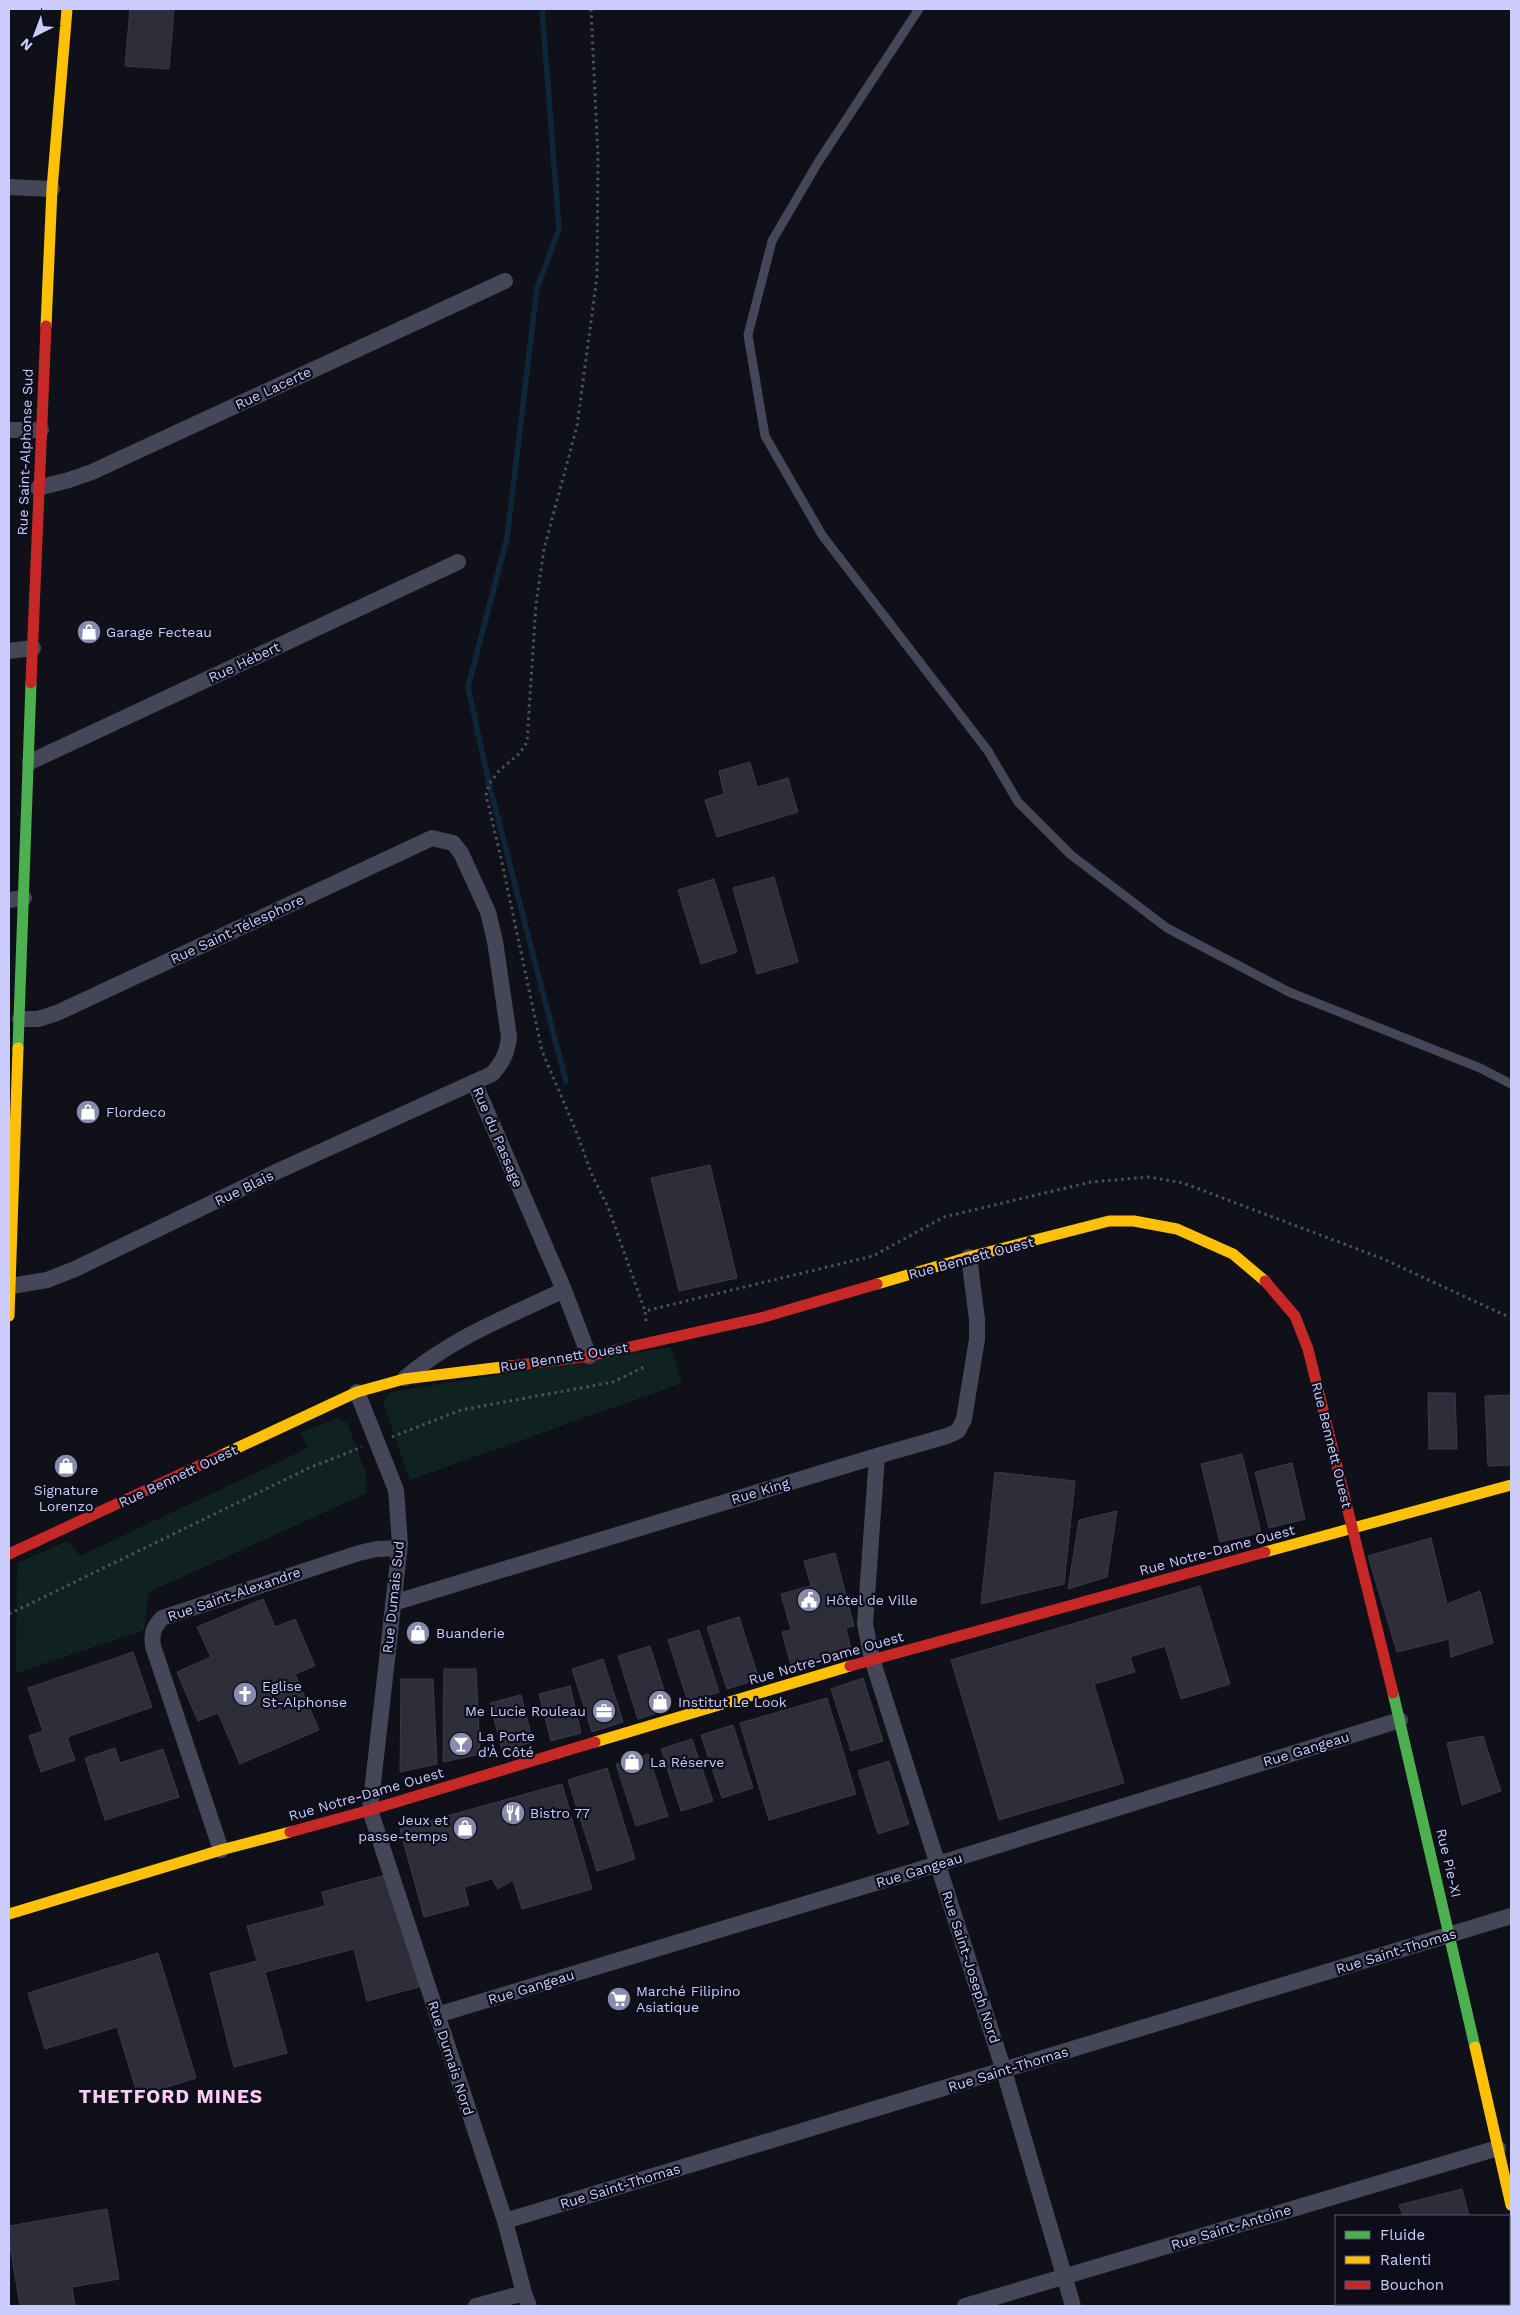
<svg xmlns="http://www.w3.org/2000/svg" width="1520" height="2315" font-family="'Work Sans',sans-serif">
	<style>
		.green { fill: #102220 }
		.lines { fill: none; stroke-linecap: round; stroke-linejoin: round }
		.stream { stroke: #0e263a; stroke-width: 5.5 }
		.building { fill: #2d2e3a; stroke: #3a3a4c }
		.path { stroke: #46555d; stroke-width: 3; stroke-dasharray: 2.5 4; stroke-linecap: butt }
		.lane { stroke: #454658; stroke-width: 9 }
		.street { stroke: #454658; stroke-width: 16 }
		.fast { stroke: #4caf50; stroke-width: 11 }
		.slow { stroke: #ffc107; stroke-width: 11 }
		.jam { stroke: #c62828; stroke-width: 11 }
		.labels { text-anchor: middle; stroke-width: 4.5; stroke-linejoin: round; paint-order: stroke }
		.street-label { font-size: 14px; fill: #caccfb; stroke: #0d0c1b }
		.poi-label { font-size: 14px; fill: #caccfb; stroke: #0d0c1b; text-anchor: start }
		.district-label { font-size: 19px; font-weight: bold; letter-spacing: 1px; fill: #fcccf1; stroke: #0d0c1b }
	</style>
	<rect width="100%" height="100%" fill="#101018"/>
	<!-- green -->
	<path class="green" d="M671,1347L682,1383L410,1480L383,1402L390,1392Z
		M337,1418L347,1423L366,1473L367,1493L149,1592L144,1630L16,1673L17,1563L68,1541L80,1556L308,1448L301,1433Z"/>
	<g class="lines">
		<!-- stream -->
		<path class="stream" d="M542,9L559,229L537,288L507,538L468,687L489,784L566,1082"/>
	</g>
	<!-- building -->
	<path class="building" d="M130,9H174L169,69L125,66Z
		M750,762L757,787L788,778L798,812L717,837L705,800L724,794L719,771Z
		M774,877L798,962L757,974L733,888Z
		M714,879L737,952L701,964L678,890Z
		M710,1165L737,1278L679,1291L651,1178Z
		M1428,1393H1455L1457,1449H1429Z
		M1511,1395V1465L1488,1466L1485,1396Z
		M1242,1454L1261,1533L1220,1542L1201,1464Z
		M1292,1463L1305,1519L1269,1528L1255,1472Z
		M995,1472L1075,1481L1064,1584L981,1604Z
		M1117,1511L1107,1577L1068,1589L1079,1520Z
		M1431,1538L1447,1604L1480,1591L1493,1643L1451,1657L1449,1639L1397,1652L1368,1556Z
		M835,1553L854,1626L846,1628L851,1650L791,1666L782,1632L791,1630L781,1594L811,1586L804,1561Z
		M1200,1586L1230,1684L1181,1699L1165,1646L1130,1657L1135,1672L1094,1684L1124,1783L999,1820L951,1660Z
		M263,1599L275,1627L295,1619L315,1666L295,1674L319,1730L240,1764L218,1713L198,1721L177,1672L211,1657L197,1627Z
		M739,1617L759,1679L727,1689L707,1627Z
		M699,1630L719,1692L688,1702L668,1640Z
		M650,1646L670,1709L638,1719L618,1656Z
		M133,1652L152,1707L67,1737L75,1760L41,1772L29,1736L43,1731L28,1688Z
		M603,1659L623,1722L592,1732L572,1669Z
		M444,1669H476L480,1754L443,1762Z
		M863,1678L883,1741L851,1751L831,1689Z
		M401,1679H433L437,1764L400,1772Z
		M570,1686L581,1733L551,1741L539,1694Z
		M521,1695L533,1742L502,1750L490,1703Z
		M827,1698L856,1794L769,1820L740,1723Z
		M733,1725L753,1788L722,1798L701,1735Z
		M1483,1736L1501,1791L1462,1805L1447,1743Z
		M692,1739L713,1801L681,1811L661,1749Z
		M115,1748L120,1763L163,1749L179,1797L105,1820L85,1758Z
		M648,1754L668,1816L636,1826L616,1764Z
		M889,1761L909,1824L878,1834L858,1771Z
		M607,1768L635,1859L597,1871L568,1780Z
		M562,1784L592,1889L522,1909L513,1880L498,1889L492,1879L464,1887L469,1905L424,1917L400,1829Z
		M390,1874L419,1987L367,2001L354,1949L265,1972L287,2053L234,2067L210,1973L257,1961L247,1926L325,1906L322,1892Z
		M158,1953L196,2078L138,2096L117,2027L45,2049L28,1993Z
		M1462,2189L1469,2216H1403L1399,2205Z
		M107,2209L119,2279L72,2287L75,2306H20L9,2240V2226Z
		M1425,2304H1491L1492,2306H1426Z"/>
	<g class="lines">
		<!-- path -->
		<path class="path" d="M591,9L598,156L597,277L577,426L544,549L536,604L527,742L520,753L499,771L489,784L486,795L501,858L542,1051L576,1131L592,1175L608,1207L645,1311
			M646,1321L645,1311L873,1256L944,1217L1091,1182L1149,1177L1183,1183L1381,1258L1511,1318
			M392,1437L461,1410L613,1382L644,1367
			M9,1614L309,1468L362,1447"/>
		<!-- lane -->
		<path class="lane" d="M919,9L817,164L772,241L748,335L765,436L822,535L988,751L1018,802L1071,855L1167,928L1289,992L1480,1068L1511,1084"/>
		<!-- street -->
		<path class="street" d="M9,187L52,189
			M9,430H41
			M38,488L69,480L92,472L505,281
			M9,651L33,648
			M30,762L458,562
			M9,900L24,898
			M474,1082L564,1290L589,1356
			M11,1286L47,1280L75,1269L278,1171L492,1074C503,1062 507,1053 509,1037L495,941L488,912L461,853L453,843L432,838L57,1013L38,1019H20
			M405,1378C452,1338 509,1316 564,1290
			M357,1392L396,1490L400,1544L370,1810L505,2221L524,2293L529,2306
			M877,1456L865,1624L872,1659L1004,2071L1073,2306
			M393,1603L877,1456L947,1436L958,1431L964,1419L977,1339V1319L969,1257
			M221,1850L153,1646C151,1633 154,1627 162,1618L359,1553L377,1549L399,1548
			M437,2015L938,1864L1400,1720
			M505,2221L1511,1916
			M476,2306L524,2293
			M965,2306L1498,2148"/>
		<!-- fast -->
		<path class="fast" d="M18,1048L31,683
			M1393,1693L1475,2047"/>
		<!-- slow -->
		<path class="slow" d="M46,326L52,189L67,9
			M877,1284L969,1257L1109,1221H1134L1177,1229L1233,1254L1265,1281
			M9,1316L18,1048
			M222,1455L357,1392L404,1379L511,1366
			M1265,1552L1511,1485
			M595,1742L850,1666
			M9,1914L221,1850L290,1832
			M1475,2047L1511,2205"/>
		<!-- jam -->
		<path class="jam" d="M31,683L46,326
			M1265,1281L1295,1316L1308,1349L1393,1693
			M511,1366L589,1356L764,1317L877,1284
			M9,1554L222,1455
			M850,1666L1265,1552
			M290,1832L370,1810L595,1742"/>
	</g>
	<!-- icons -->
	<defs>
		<g id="shop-disc" transform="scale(1.25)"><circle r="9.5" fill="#898aac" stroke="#0d0c1b"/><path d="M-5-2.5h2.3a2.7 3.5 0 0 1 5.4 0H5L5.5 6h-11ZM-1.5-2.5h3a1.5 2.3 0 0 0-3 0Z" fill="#fff"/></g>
		<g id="civic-disc" transform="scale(1.25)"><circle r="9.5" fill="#898aac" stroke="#0d0c1b"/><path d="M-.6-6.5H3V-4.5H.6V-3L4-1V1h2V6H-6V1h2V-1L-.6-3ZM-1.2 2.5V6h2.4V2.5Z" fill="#fff"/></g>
		<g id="church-disc" transform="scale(1.25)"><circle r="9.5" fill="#898aac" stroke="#0d0c1b"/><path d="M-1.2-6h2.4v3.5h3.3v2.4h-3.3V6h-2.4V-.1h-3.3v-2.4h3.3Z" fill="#fff"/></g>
		<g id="office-disc" transform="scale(1.25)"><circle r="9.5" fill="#898aac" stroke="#0d0c1b"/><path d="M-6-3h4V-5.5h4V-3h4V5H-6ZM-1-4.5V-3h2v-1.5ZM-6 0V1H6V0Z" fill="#fff"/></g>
		<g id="bar-disc" transform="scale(1.25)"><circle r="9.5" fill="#898aac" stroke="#0d0c1b"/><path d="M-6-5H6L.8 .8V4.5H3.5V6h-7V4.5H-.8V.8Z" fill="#fff"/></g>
		<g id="restaurant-disc" transform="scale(1.25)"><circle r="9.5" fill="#898aac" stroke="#0d0c1b"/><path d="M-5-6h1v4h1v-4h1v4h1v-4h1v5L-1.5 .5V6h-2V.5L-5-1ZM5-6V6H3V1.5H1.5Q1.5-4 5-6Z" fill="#fff"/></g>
		<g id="supermarket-disc" transform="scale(1.25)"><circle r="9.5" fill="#898aac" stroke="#0d0c1b"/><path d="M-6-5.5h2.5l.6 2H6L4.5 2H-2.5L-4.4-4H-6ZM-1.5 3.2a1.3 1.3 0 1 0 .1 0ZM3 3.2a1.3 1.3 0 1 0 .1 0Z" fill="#fff"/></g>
	</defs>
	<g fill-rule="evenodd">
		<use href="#shop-disc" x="89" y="632"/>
		<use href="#shop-disc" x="88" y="1112"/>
		<use href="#shop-disc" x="66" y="1466"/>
		<use href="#civic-disc" x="809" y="1600"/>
		<use href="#shop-disc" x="418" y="1633"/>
		<use href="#church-disc" x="245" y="1694"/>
		<use href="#shop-disc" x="660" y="1702"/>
		<use href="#office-disc" x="604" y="1711"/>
		<use href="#bar-disc" x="461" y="1744"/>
		<use href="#shop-disc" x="632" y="1762"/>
		<use href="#restaurant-disc" x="513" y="1813"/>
		<use href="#shop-disc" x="465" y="1828"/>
		<use href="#supermarket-disc" x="619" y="1999"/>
	</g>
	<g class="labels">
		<!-- street labels -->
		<g class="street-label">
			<text transform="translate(273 388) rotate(-25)" y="5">Rue Lacerte</text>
			<text transform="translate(25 452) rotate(-88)" y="5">Rue Saint-Alphonse Sud</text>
			<text transform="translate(244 662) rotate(-25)" y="5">Rue Hébert</text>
			<text transform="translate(237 929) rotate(-25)" y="5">Rue Saint-Télesphore</text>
			<text transform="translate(498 1137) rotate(67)" y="5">Rue du Passage</text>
			<text transform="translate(244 1188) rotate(-26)" y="5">Rue Blais</text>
			<text transform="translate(971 1258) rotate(-15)" y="5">Rue Bennett Ouest</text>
			<text transform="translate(564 1357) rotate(-9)" y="5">Rue Bennett Ouest</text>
			<text transform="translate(1332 1445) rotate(76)" y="5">Rue Bennett Ouest</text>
			<text transform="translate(178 1476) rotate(-25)" y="5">Rue Bennett Ouest</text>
			<text transform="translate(760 1491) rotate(-17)" y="5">Rue King</text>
			<text transform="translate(1217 1550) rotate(-15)" y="5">Rue Notre-Dame Ouest</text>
			<text transform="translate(234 1594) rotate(-19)" y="5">Rue Saint-Alexandre</text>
			<text transform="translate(393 1597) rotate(-84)" y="5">Rue Dumais Sud</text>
			<text transform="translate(826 1658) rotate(-16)" y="5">Rue Notre-Dame Ouest</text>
			<text transform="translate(1306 1749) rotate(-17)" y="5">Rue Gangeau</text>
			<text transform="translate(366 1794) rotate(-16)" y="5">Rue Notre-Dame Ouest</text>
			<text transform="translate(1449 1863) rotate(77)" y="5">Rue Pie-XI</text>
			<text transform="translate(919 1870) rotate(-17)" y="5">Rue Gangeau</text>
			<text transform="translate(1396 1951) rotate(-17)" y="5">Rue Saint-Thomas</text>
			<text transform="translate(971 1967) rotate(72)" y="5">Rue Saint-Joseph Nord</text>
			<text transform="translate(531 1987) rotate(-17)" y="5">Rue Gangeau</text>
			<text transform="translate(451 2058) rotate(72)" y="5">Rue Dumais Nord</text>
			<text transform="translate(1008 2069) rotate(-17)" y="5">Rue Saint-Thomas</text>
			<text transform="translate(620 2186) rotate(-17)" y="5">Rue Saint-Thomas</text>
			<text transform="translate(1231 2227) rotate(-17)" y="5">Rue Saint-Antoine</text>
		</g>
		<!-- poi labels -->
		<g class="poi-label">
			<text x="106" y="637">Garage Fecteau</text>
			<text x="106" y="1117">Flordeco</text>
			<text x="66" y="1495" text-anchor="middle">Signature<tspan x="66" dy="16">Lorenzo</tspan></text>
			<text x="826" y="1605">Hôtel de Ville</text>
			<text x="436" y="1638">Buanderie</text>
			<text x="262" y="1691">Eglise<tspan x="262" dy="16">St-Alphonse</tspan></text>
			<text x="678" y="1707">Institut Le Look</text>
			<text x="586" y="1716" text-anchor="end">Me Lucie Rouleau</text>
			<text x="478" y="1741">La Porte<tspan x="478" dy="16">d'À Côté</tspan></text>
			<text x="650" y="1767">La Réserve</text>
			<text x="530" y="1818">Bistro 77</text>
			<text x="448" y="1825" text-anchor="end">Jeux et<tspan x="448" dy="16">passe-temps</tspan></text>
			<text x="636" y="1996">Marché Filipino<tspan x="636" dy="16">Asiatique</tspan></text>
		</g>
		<!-- district labels -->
		<g class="district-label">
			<text x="171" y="2103">THETFORD MINES</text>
		</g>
	</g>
	<!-- border -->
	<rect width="1520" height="2315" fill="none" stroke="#caccfb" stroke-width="20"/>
	<!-- legend -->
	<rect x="1335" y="2215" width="175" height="90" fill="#0d0c1b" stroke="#595975"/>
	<rect x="1345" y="2231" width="25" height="8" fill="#4caf50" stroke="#595975"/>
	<text x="1380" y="2240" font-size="15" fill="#caccfb">Fluide</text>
	<rect x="1345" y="2256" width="25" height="8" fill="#ffc107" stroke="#595975"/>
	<text x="1380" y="2265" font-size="15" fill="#caccfb">Ralenti</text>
	<rect x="1345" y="2281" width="25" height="8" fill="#c62828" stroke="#595975"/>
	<text x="1380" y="2290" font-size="15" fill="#caccfb">Bouchon</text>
	<!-- north arrow -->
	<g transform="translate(35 35) rotate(222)" stroke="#0d0c1b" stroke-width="4" paint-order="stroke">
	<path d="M0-4L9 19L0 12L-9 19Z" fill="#caccfb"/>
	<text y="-8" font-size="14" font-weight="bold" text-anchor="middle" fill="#caccfb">N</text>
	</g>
</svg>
